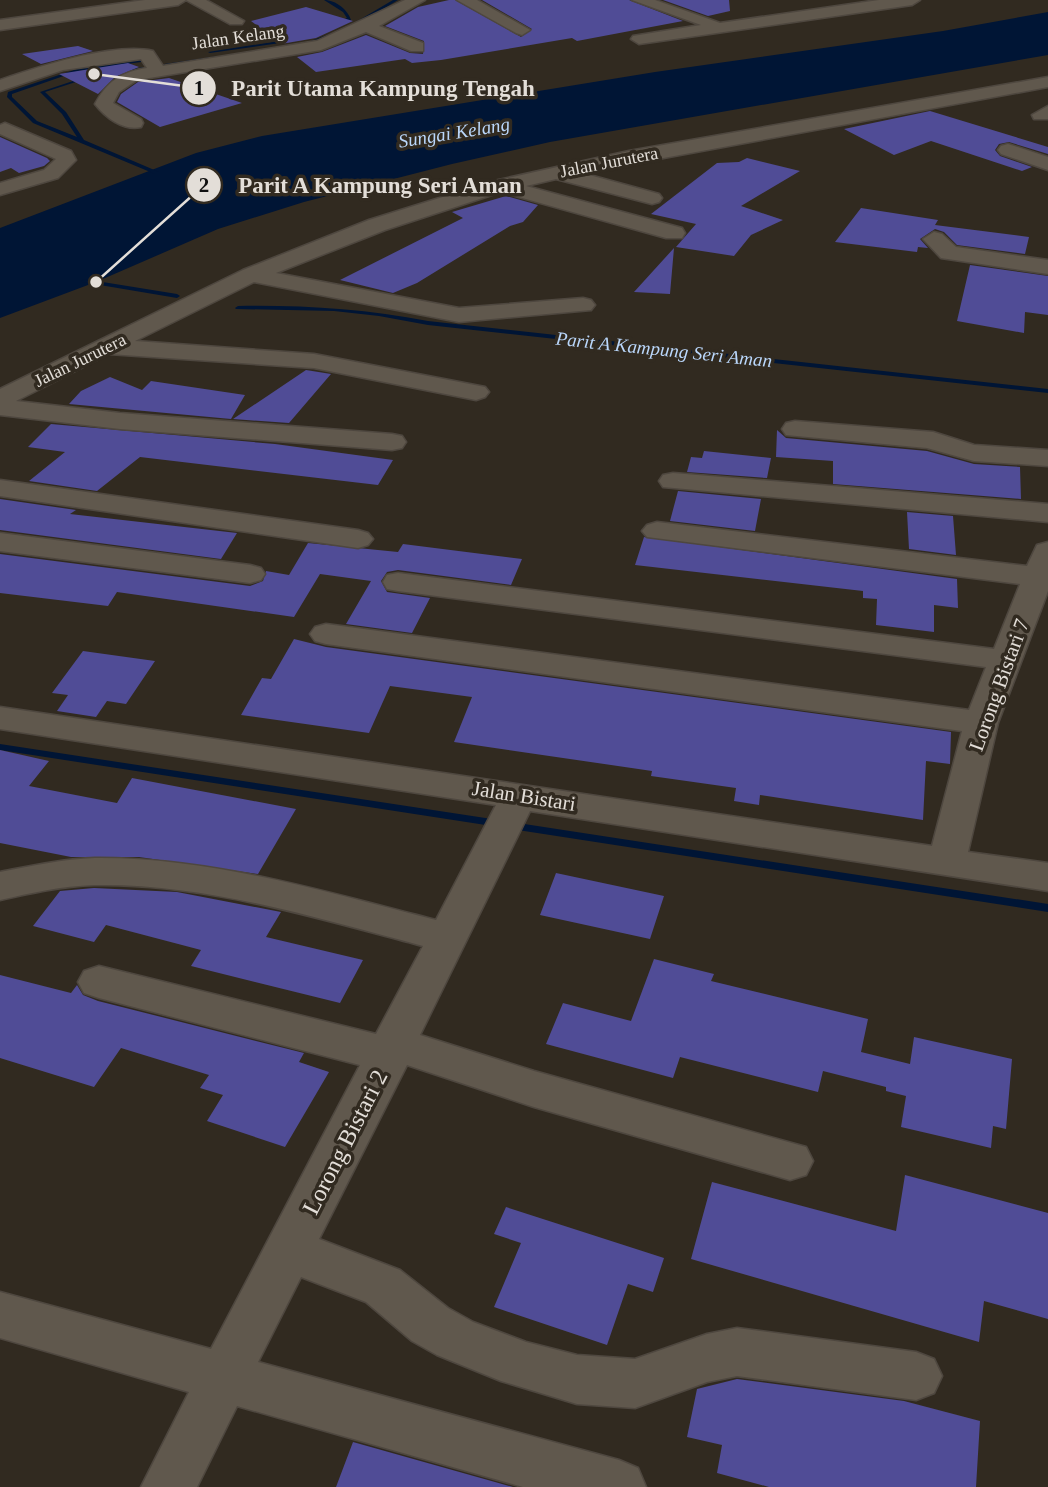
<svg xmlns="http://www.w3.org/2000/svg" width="1048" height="1487" font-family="'Times New Roman',serif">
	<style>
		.water { fill: #001535 }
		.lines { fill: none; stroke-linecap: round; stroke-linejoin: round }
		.stream { fill: #001535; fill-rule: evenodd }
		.building { fill: #504c96 }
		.minor-casing { stroke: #4e473f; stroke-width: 3 }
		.minor { fill: #60584d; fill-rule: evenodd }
		.labels { text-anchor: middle; stroke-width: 7; stroke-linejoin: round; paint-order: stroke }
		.far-street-label { font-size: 18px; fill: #e3ded8; stroke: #312a20 }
		.far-water-label { font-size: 19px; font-style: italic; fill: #bad7fb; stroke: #312a20 }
		.street-label { font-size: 21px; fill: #e3ded8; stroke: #312a20 }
		.near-street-label { font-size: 24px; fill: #e3ded8; stroke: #312a20 }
		.leader { fill: none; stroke: #e3ded8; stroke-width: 2.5 }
		.callout-dot { fill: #e3ded8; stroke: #312a20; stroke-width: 2.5 }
		.mark-label { font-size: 21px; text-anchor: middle; font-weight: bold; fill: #111 }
		.callout-label { font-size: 23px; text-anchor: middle; font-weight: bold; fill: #e3ded8; stroke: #312a20; stroke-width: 7; stroke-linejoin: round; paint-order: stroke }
	</style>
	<rect width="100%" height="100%" fill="#312a20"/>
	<!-- water -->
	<path class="water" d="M1048,12V55L550,142L452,164L304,202L218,229L96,282L0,318V228L196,153L262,136L655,72L943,31Z"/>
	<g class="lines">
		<!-- stream -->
		<path class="stream" d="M324,0C336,0 348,10 351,20L333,26V24L347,18L343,12Z
			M393,0H398L353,27L349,26Z
			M332,33L336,34L304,46L300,45Z
			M292,39L294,41L210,53L208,52Z
			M218,56L220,58L126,71L124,70Z
			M146,59L148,61L78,71L12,94V97L37,121L77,137L62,114L40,92L85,77V79L45,92L66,112L84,140L159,172V174H155L33,123L7,97L8,92L77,69Z
			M84,279L177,294L180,296L177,298L82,282L81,281Z
			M238,306C302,305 365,309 428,321L1048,389V393L428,325L379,316L334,311L236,309L235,308Z
			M0,744L1048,904V912L0,750Z"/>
	</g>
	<!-- building -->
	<path class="building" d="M449,0H455L521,37L532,29L482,0H629L683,21L577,41L572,38L441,60L412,63L405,59L316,72L297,57L322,52L366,35L410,53L423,54L424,41L385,26L418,7Z
		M663,0H729L730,11L708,16Z
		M306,7L353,21L316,38L281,44L251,21Z
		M78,46L93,51L41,64L22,54Z
		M128,63L139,67L115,77L98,94L59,74Z
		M169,78L242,103L160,127L117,102L121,94L138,82Z
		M930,111L1048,147V154L1009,142L999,144L995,150L1000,156L1032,167L1022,171L931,141L894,155L844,129Z
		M0,137L47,158L50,161L44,166L19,173L11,168L0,172Z
		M747,158L800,171L741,206L783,220L751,235L734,256L676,247L696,224L651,214L717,163L739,162Z
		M506,196L538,205L523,222L510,226L417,283L393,293L340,280L463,218L452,212Z
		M861,208L938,220L935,225L1029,237L1025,254L957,245L944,232L935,229L920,239L928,248L918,247L917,252L835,242Z
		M674,248L670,294L634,292Z
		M970,265L1048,276V315L1025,312L1024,333L957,321Z
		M306,370L331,374L289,423L233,419Z
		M110,377L142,390L151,381L245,395L231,419L69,404L81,391Z
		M51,424L275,444L393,460L378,485L140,457L97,491L29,481L65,452L28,447Z
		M777,430L786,438L927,451L974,464L1020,467L1021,499L833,484V461L776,457Z
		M704,451L771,458L767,478L687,472L691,457L702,458Z
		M678,491L761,499L755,531L670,521Z
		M0,499L76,510L70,514L237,533L221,559L0,530Z
		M907,512L953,516L956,555L909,549Z
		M644,537L957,579L958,608L934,605V632L876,625L877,599L863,598V591L635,565Z
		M308,543L398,552L403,544L522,559L511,585L398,570L387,572L381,581L387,592L430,598L412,633L346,624L371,581L320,574L294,617L117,592L108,606L0,593V554L250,586L263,581L266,571L289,575Z
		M294,639L326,647L951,732L950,764L926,761L923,820L760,795L759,805L734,801L736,788L651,776L652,771L454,742L472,697L390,686L369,733L241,715L262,678L271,679Z
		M83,651L155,661L126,704L107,701L96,717L57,711L68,695L52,693Z
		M0,750L49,761L29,786L117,803L132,778L296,809L258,874L139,857H71L0,843Z
		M556,873L664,896L650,939L540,915Z
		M94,888L177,892L281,912L266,937L363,960L340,1003L191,966L201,950L106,925L94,942L33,926L60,891Z
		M654,959L714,974L711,981L868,1019L861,1052L910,1064L914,1037L1012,1059L1006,1129L993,1126L991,1148L901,1127L906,1096L886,1091V1087L823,1071L818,1092L680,1057L673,1078L546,1044L563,1003L631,1021Z
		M0,975L71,993L77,985L83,995L98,1001L304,1053L299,1062L329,1072L285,1147L207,1121L223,1095L200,1088L209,1075L121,1048L94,1087L0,1058Z
		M905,1175L1048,1213V1319L984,1301L979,1342L691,1259L712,1182L896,1231Z
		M506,1207L664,1258L653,1292L628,1284L607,1345L494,1307L521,1243L494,1234Z
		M737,1379L904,1401L980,1421L976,1487H769L717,1473L722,1445L687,1437L697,1389Z
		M353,1442L513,1487H336Z"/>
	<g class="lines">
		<!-- minor casing -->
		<g class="minor-casing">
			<path id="minor" d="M145,0H186L178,5L0,30V20Z
				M186,0H206L244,21L242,24H230Z
				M405,0H425L379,26L423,43V51H411L366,32L321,50L137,80L119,92L113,103L141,119L143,123L141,127C123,131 105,117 95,104C107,81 122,72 147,68L141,59L63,70L0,91V80C38,67 114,42 153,51L163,66L317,41Z
				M457,0H477L530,30L522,35L516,33Z
				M632,0H655L720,23L879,0H920L912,5L639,44L631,39L633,36L701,25Z
				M1048,77V87L582,173L659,194L662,198L659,202L652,204L556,179L526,186L682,228L685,233L682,238H666L501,192L385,230L276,273L459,308L583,298L591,300L595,305L591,310L459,322L254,282L135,341L314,354L485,387L489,392L485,397L476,400L314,368L109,354L16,401L120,413L392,434L402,436L406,442L402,448L392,450L120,429L0,415V389L243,270L369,220L494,181L629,151Z
				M1048,106V119H1034L1032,115Z
				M5,123L71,151L76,160L58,178L0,195V183L44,170L56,159L0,134V125Z
				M1008,144L1048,157V170L1001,154L998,150L1001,146Z
				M934,232L942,234L956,247L1048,260V274L941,258L923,239Z
				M795,421L933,432L974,445L1048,450V466L974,461L927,448L786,435L782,429L786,423Z
				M673,473L1048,504V522L663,487L659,481L663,475Z
				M0,480L358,530L368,533L373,539L368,545L358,548L0,496Z
				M657,522L1027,566L1037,545L1048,542V591L998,723L968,852L1048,863V891L530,811L420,1035L534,1071L806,1147L813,1161L806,1175L790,1180L534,1107L407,1065L319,1239L400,1270L448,1308L473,1322L526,1342L577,1355L635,1359L707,1334L737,1328L916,1352L934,1359L942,1376L934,1393L916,1400L737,1376L707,1382L635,1408L577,1404L501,1381L437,1355L412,1341L366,1302L301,1277L258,1362L619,1460L638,1468L646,1487H523L237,1406L197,1487H141L189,1392L0,1338V1292L211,1349L360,1065L99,998L84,993L78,982L84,971L99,966L376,1034L423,946C316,918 206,883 94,885C62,886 31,893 0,900V872C31,866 63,859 95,858C211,857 325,892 436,920L496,805L0,729V707L932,846L962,731L326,644L315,641L310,634L315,627L326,624L969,710L986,667L398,591L387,589L383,582L387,575L398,573L994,649L1020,584L647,537L642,531L647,525Z
				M0,533L250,565L261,568L265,574L261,580L250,583L0,551Z"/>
		</g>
		<!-- minor -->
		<use href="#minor" class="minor"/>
	</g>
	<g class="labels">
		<!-- far-street labels -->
		<g class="far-street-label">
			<text transform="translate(238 37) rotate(-8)" y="6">Jalan Kelang</text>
			<text transform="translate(609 162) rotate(-11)" y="6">Jalan Jurutera</text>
			<text transform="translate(80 360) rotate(-26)" y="6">Jalan Jurutera</text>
		</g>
		<!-- far-water labels -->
		<g class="far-water-label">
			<text transform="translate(454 132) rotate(-9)" y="7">Sungai Kelang</text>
			<text transform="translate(664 349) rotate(6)" y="7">Parit A Kampung Seri Aman</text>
		</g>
		<!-- street labels -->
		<g class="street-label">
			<text transform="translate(999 685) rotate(-70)" y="7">Lorong Bistari 7</text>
			<text transform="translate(524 796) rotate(9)" y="7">Jalan Bistari</text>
		</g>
		<!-- near-street labels -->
		<g class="near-street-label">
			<text transform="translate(345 1142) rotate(-63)" y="8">Lorong Bistari 2</text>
		</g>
	</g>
	<!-- callouts -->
	<path class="leader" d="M94 74L199 88M96 282L204 185"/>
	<g class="callout-dot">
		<circle cx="94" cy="74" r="7"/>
		<circle cx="96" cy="282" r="7"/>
		<circle cx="199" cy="88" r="18"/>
		<circle cx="204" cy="185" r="18"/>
	</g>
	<g class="mark-label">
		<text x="199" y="95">1</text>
		<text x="204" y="192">2</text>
	</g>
	<g class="callout-label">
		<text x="383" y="96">Parit Utama Kampung Tengah</text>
		<text x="380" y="193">Parit A Kampung Seri Aman</text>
	</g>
</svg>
